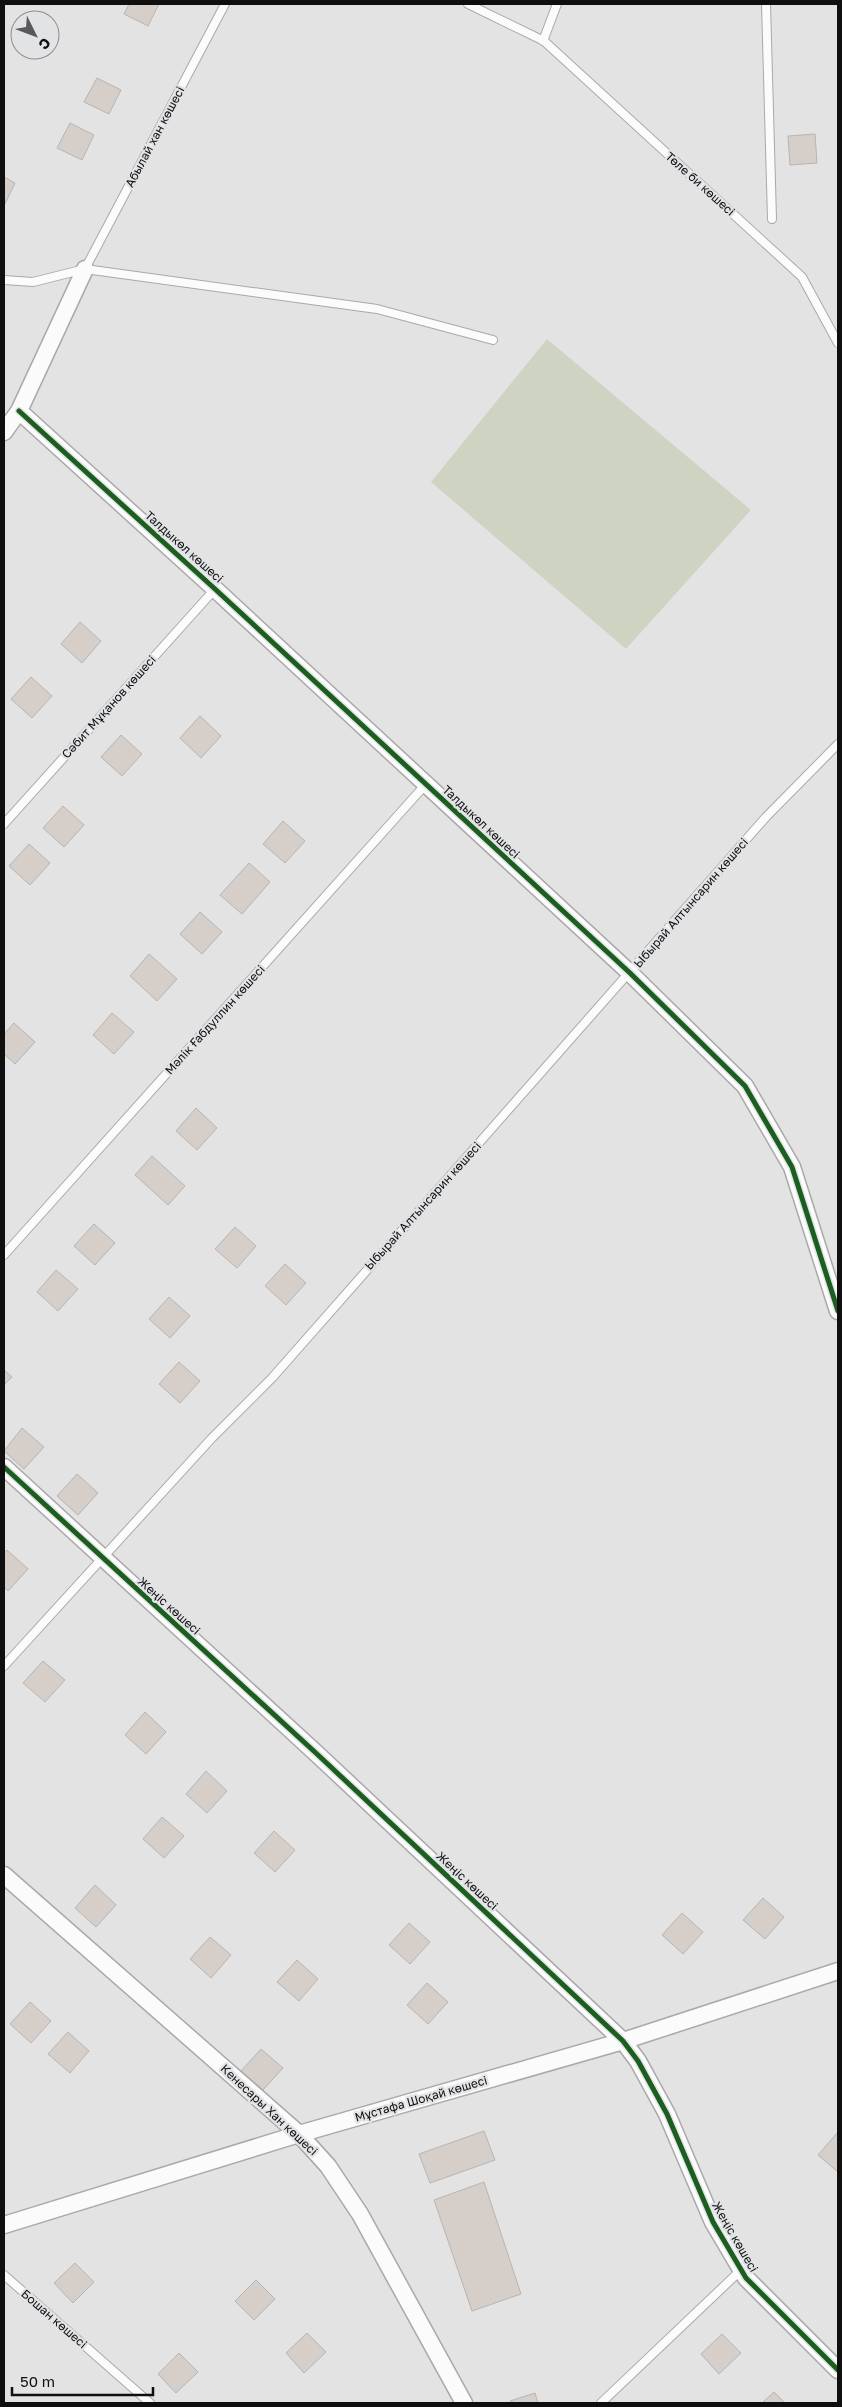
<svg xmlns="http://www.w3.org/2000/svg" width="842" height="2407" font-family="'Golos Text',sans-serif">
	<style>
		.green { fill: #cfd4c2 }
		.building { fill: #d6cec9; stroke: #b6b5b6 }
		.lines { fill: none; stroke-linecap: round; stroke-linejoin: round }
		.service-casing { stroke: #a9a9aa; stroke-width: 10 }
		.minor-casing { stroke: #a9a9aa; stroke-width: 19 }
		.service { stroke: #fbfbfb; stroke-width: 8 }
		.minor { stroke: #fbfbfb; stroke-width: 16 }
		.cycleway-casing { stroke: #e2e3e5; stroke-width: 8 }
		.cycleway { stroke: #1b5e20; stroke-width: 5 }
		.labels { text-anchor: middle; stroke-width: 4.5; stroke-linejoin: round; paint-order: stroke }
		.street-label { font-size: 12px; fill: #0f0f10; stroke: #e2e3e5 }
	</style>
	<rect width="100%" height="100%" fill="#e3e3e4"/>
	<!-- green -->
	<path class="green" d="M547,339L751,510L626,649L431,482Z"/>
	<!-- building -->
	<path class="building" d="M129,4H159L148,26L124,14Z
		M97,78L121,90L109,114L84,102Z
		M70,123L94,135L82,160L57,148Z
		M815,134L817,163L790,165L788,136Z
		M4,177L15,183L4,206Z
		M80,622L101,641L82,663L61,644Z
		M31,677L52,696L32,718L11,699Z
		M200,716L221,736L201,758L180,738Z
		M121,735L142,754L122,776L101,757Z
		M63,806L84,825L64,847L43,828Z
		M283,821L305,841L285,863L263,844Z
		M29,844L50,863L30,885L9,866Z
		M249,863L270,882L242,914L220,895Z
		M200,912L222,932L202,954L180,934Z
		M149,954L177,979L157,1001L130,976Z
		M112,1013L134,1032L114,1054L93,1035Z
		M14,1023L35,1042L15,1064L4,1054V1034Z
		M196,1108L217,1128L197,1150L176,1131Z
		M152,1156L185,1186L168,1205L135,1175Z
		M94,1224L115,1243L95,1265L74,1246Z
		M235,1227L256,1246L237,1268L215,1249Z
		M285,1264L306,1283L286,1305L265,1286Z
		M56,1270L78,1289L58,1311L37,1292Z
		M169,1297L190,1316L170,1338L149,1319Z
		M179,1362L200,1381L180,1403L159,1384Z
		M4,1370L12,1377L4,1385Z
		M22,1428L44,1447L24,1469L4,1451Z
		M77,1474L98,1493L78,1515L57,1496Z
		M7,1550L28,1569L8,1591L4,1587V1553Z
		M43,1661L65,1680L45,1702L23,1683Z
		M145,1712L166,1732L146,1754L125,1735Z
		M206,1771L227,1791L207,1813L186,1794Z
		M162,1817L184,1836L164,1858L143,1839Z
		M274,1831L295,1850L275,1872L254,1853Z
		M95,1885L116,1905L96,1927L75,1908Z
		M763,1898L784,1917L765,1939L743,1920Z
		M682,1913L703,1932L683,1954L662,1935Z
		M409,1923L430,1942L410,1964L389,1945Z
		M210,1937L231,1955L211,1978L190,1959Z
		M297,1960L318,1979L299,2001L277,1982Z
		M427,1983L448,2002L428,2024L407,2005Z
		M30,2002L51,2021L31,2043L10,2024Z
		M68,2032L89,2051L70,2073L48,2054Z
		M261,2049L283,2068L263,2090L241,2071Z
		M484,2131L495,2160L430,2183L419,2154Z
		M838,2132V2172L818,2155Z
		M484,2182L521,2294L472,2311L434,2200Z
		M75,2263L94,2282L73,2303L54,2283Z
		M256,2280L275,2299L254,2320L235,2301Z
		M307,2333L326,2352L304,2373L286,2353Z
		M722,2334L741,2353L719,2374L701,2354Z
		M179,2353L198,2372L176,2393L158,2374Z
		M774,2392L785,2403H762Z
		M535,2393L538,2403H511L510,2401Z"/>
	<g class="lines">
		<!-- service casing -->
		<g class="service-casing">
			<path id="service" d="M468,4L544,41L802,277L838,343
				M766,4L772,219
				M543,41L557,4
				M85,269L225,4
				M4,280L33,282L85,269L377,309L493,340
				M4,824L215,589
				M4,1255L426,784
				M4,1666L211,1439L272,1378L766,817L838,744
				M4,2275L150,2403
				M601,2403L741,2270"/>
		</g>
		<!-- minor casing -->
		<g class="minor-casing">
			<path id="minor" d="M19,411L215,589L630,973L745,1086L792,1167L838,1311
				M4,432L19,411L85,269
				M4,1467L317,1754L623,2041L638,2061L667,2114L713,2222L746,2278L838,2370
				M4,1875L299,2134L328,2166L360,2214L464,2403
				M4,2225L299,2134L623,2041L838,1971"/>
		</g>
		<!-- service -->
		<use href="#service" class="service"/>
		<!-- minor -->
		<use href="#minor" class="minor"/>
		<!-- cycleway casing -->
		<g class="cycleway-casing">
			<path id="cycleway" d="M19,411L215,589L630,973L745,1086L792,1167L838,1311
				M4,1467L317,1754L623,2041L638,2061L667,2114L713,2222L746,2278L838,2370"/>
		</g>
		<!-- cycleway -->
		<use href="#cycleway" class="cycleway"/>
	</g>
	<g class="labels">
		<!-- street labels -->
		<g class="street-label">
			<text transform="translate(155 137) rotate(-62)" y="4">Абылай хан көшесі</text>
			<text transform="translate(700 184) rotate(42)" y="4">Төле би көшесі</text>
			<text transform="translate(184 547) rotate(42)" y="4">Талдыкөл көшесі</text>
			<text transform="translate(109 707) rotate(-48)" y="4">Сәбит Мұқанов көшесі</text>
			<text transform="translate(481 822) rotate(43)" y="4">Талдыкөл көшесі</text>
			<text transform="translate(691 903) rotate(-49)" y="4">Ыбырай Алтынсарин көшесі</text>
			<text transform="translate(215 1020) rotate(-48)" y="4">Мәлік Ғабдуллин көшесі</text>
			<text transform="translate(423 1206) rotate(-48)" y="4">Ыбырай Алтынсарин көшесі</text>
			<text transform="translate(169 1606) rotate(42)" y="4">Жеңіс көшесі</text>
			<text transform="translate(467 1881) rotate(43)" y="4">Жеңіс көшесі</text>
			<text transform="translate(421 2099) rotate(-16)" y="4">Мұстафа Шоқай көшесі</text>
			<text transform="translate(269 2110) rotate(43)" y="4">Кенесары Хан көшесі</text>
			<text transform="translate(735 2237) rotate(60)" y="4">Жеңіс көшесі</text>
			<text transform="translate(54 2319) rotate(41)" y="4">Бошан көшесі</text>
		</g>
	</g>
	<!-- border -->
	<rect width="842" height="2407" fill="none" stroke="#0f0f10" stroke-width="10"/>
	<!-- north arrow -->
	<g transform="translate(35 35) rotate(132)"><circle r="24" fill="#e2e3e5" stroke="#8e8e90"/>
	<path d="M0-4L9 19L0 12L-9 19Z" fill="#59595a"/>
	<text y="-8" font-size="14" font-weight="bold" text-anchor="middle" fill="#0f0f10">С</text>
	</g>
	<!-- scale -->
	<path d="M12 2387v8h141v-8" fill="none" stroke="#0f0f10" stroke-width="2.5"/>
	<text x="20" y="2387" font-size="15" fill="#0f0f10" stroke="#e2e3e5" stroke-width="4" paint-order="stroke">50 m</text>
</svg>
